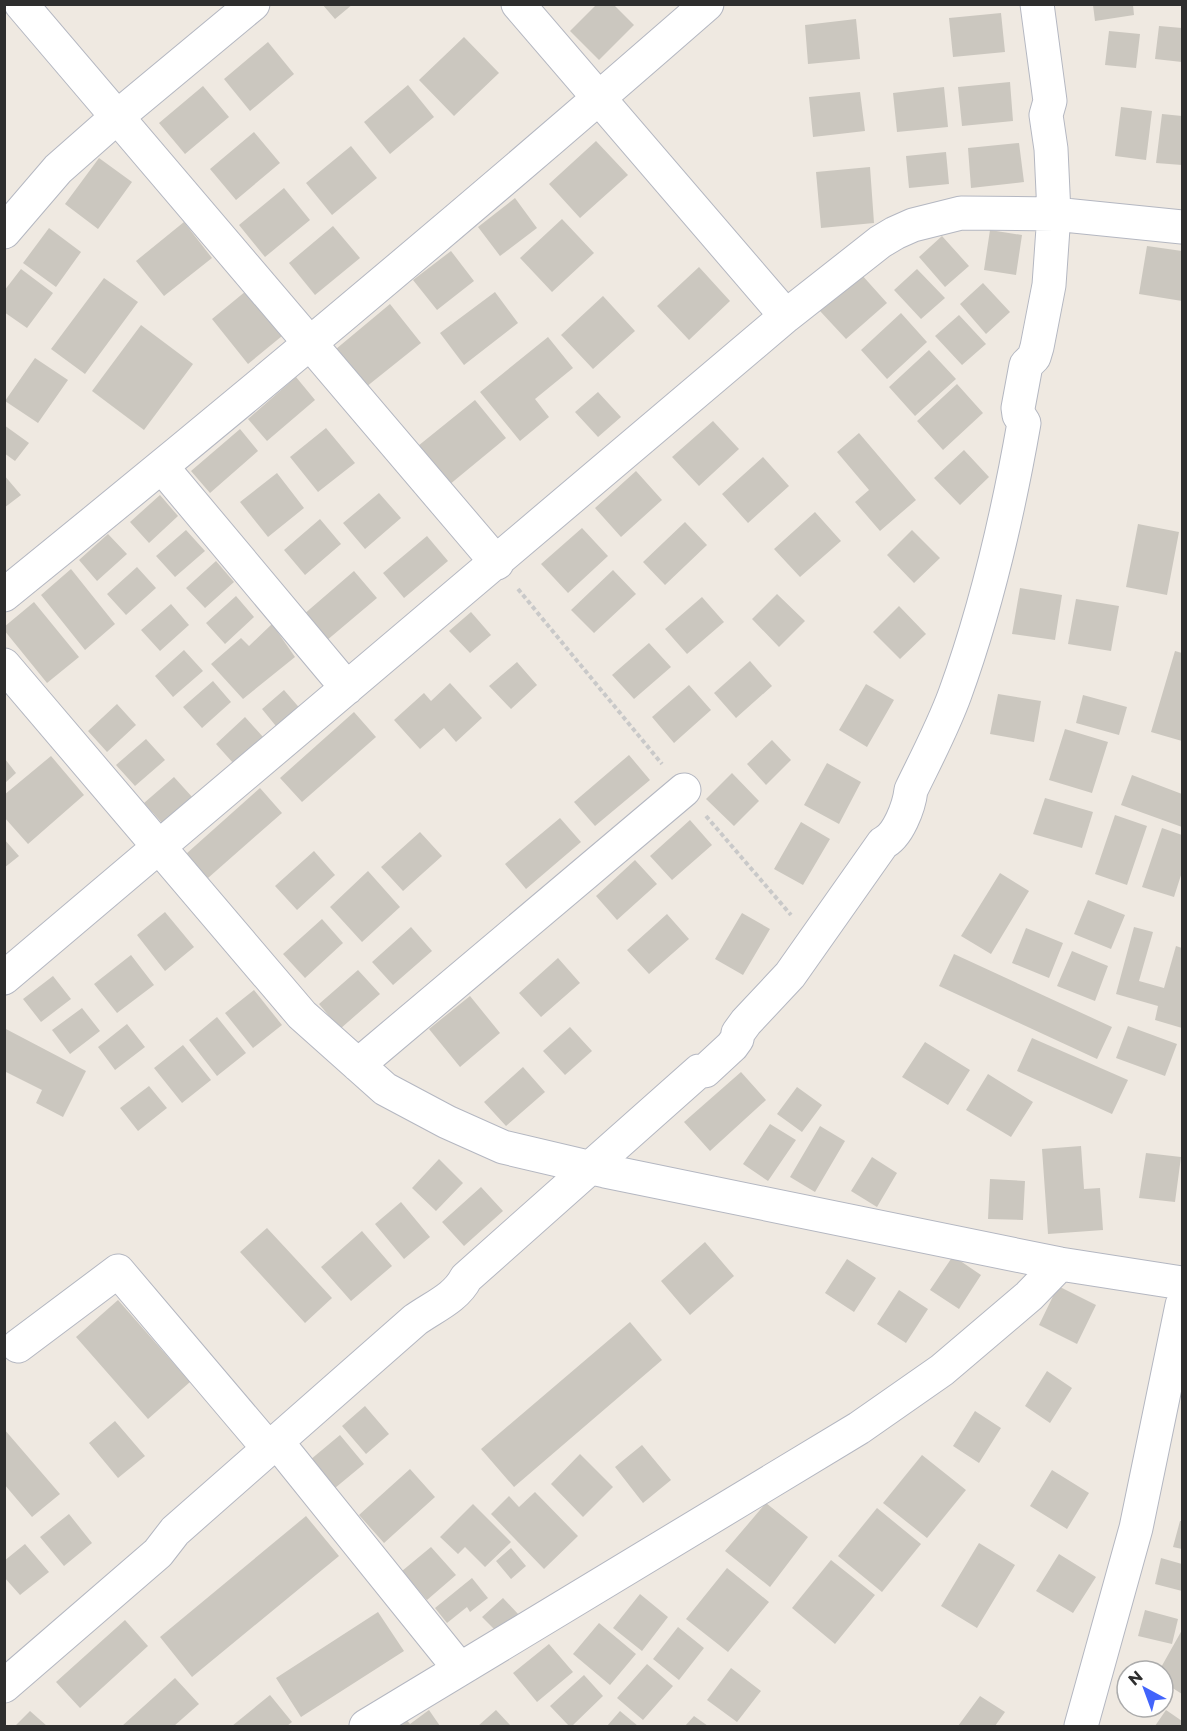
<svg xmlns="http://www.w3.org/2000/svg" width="1187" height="1731" font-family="Montserrat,sans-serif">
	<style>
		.building { fill: #cbc7bf }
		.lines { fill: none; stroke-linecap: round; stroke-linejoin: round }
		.minor-casing { stroke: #b4b7c1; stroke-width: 35 }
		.path { stroke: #c9c9c9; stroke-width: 4; stroke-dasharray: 4.5 3; stroke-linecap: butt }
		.minor { stroke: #fff; stroke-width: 33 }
	</style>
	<rect width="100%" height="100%" fill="#efe9e1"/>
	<!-- building -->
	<path class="building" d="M322,4H353L335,19Z
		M597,4H613L634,25L599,60L570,31Z
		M1093,5H1133L1134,15L1095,21Z
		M1001,13L1005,52L953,57L949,18Z
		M856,19L860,59L808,64L805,25Z
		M1159,26L1182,28V62L1155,59Z
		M1109,31L1140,34L1136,68L1105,65Z
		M464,37L499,73L454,116L419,80Z
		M268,42L294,74L250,111L224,79Z
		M1010,82L1013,121L962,126L958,87Z
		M408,85L434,117L390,154L364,122Z
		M203,86L229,117L185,154L159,123Z
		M944,87L948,127L897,132L893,93Z
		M860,92L865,131L813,137L809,97Z
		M1121,107L1152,111L1146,160L1115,156Z
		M1162,114L1182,116V165L1156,163Z
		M254,132L280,163L236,200L210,169Z
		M596,141L628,175L580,218L549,184Z
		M1019,143L1024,182L971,188L968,148Z
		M351,146L377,178L332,215L306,183Z
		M946,152L949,184L909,188L906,156Z
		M99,158L132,182L98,229L65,204Z
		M870,167L874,223L821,228L816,172Z
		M284,188L310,220L265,257L239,225Z
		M515,198L537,228L500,256L478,227Z
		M562,219L594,253L552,292L520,258Z
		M184,222L212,258L164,296L136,261Z
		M333,226L360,258L315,295L289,263Z
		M49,228L81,252L56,287L23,263Z
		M990,230L1022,235L1016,275L984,270Z
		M942,236L969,266L945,287L919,257Z
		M1147,246L1182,251V301L1139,294Z
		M451,251L474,281L437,310L413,280Z
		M699,267L730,301L689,340L657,306Z
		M21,269L53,293L27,328L4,312V291Z
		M917,269L945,298L921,319L894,290Z
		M861,274L887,303L846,339L820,311Z
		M104,278L138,302L85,374L51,349Z
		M983,283L1010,312L986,334L960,304Z
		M246,291L282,336L248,364L212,319Z
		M495,292L518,323L464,365L440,333Z
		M603,296L635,331L593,369L561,335Z
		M390,304L421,343L366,387L336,349Z
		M901,313L927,342L887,379L861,350Z
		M959,315L986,344L962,365L935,336Z
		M141,325L193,364L144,430L92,391Z
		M548,337L573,368L535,399L549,417L520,441L480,392Z
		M929,350L956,379L915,416L889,387Z
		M35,358L68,380L38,423L5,401Z
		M296,377L315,400L267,441L248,419Z
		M957,384L983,413L943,450L917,421Z
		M598,392L621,417L598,437L575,412Z
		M475,400L506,438L449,485L418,446Z
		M713,421L739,449L699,486L672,457Z
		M4,425L29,443L15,461L4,453Z
		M326,428L355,463L318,492L290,457Z
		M240,429L258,451L210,493L191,471Z
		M859,433L916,500L880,531L855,502L869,490L837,452Z
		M964,450L989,477L960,505L934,478Z
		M763,457L789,486L748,523L722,494Z
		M636,471L662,500L621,537L595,508Z
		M277,473L304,508L268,537L240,502Z
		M4,475L21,495L4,508Z
		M379,493L401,518L365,549L343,523Z
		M160,495L178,516L149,543L130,522Z
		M815,512L841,541L800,577L774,549Z
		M320,519L341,544L305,575L284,550Z
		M685,522L707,545L665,585L643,562Z
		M1138,524L1179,532L1167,595L1126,587Z
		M582,528L608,556L568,593L541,564Z
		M186,530L205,551L175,577L156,556Z
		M912,530L940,558L914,583L887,555Z
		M108,534L127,554L97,581L79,560Z
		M427,536L448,561L404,598L383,573Z
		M216,561L234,582L205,608L186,588Z
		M137,567L156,588L126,615L107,594Z
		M71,569L115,624L85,650L41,595Z
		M613,570L636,594L594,633L571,610Z
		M354,571L377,598L326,641L303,615Z
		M1020,588L1062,595L1055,640L1012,634Z
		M777,594L805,621L779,647L752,619Z
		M236,596L254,617L225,644L206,623Z
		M702,597L724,622L687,654L665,629Z
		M1076,599L1119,606L1111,651L1068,644Z
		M34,602L79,657L47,683L4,630V627Z
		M171,604L189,625L160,651L141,630Z
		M899,606L926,634L900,659L873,632Z
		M471,612L491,635L470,653L449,631Z
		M272,624L295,657L243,699L211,664L241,638L249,646Z
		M649,643L671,667L634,699L612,675Z
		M184,650L203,671L173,697L155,676Z
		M1175,651L1182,653V741L1151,732Z
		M750,661L772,686L736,718L714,693Z
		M517,662L537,685L511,709L489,686Z
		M213,681L231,702L202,728L183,707Z
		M450,683L482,718L456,742L444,728L420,749L394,720L424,693L431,701Z
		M866,684L894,700L867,747L839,730Z
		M689,685L711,710L674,743L652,717Z
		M284,690L303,712L280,731L262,709Z
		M998,694L1041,701L1034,742L990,734Z
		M1083,695L1127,707L1119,735L1076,723Z
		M117,704L136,725L107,752L88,731Z
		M354,712L376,737L302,802L280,778Z
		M245,717L264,738L234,764L216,744Z
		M1065,729L1108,742L1092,793L1049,780Z
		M146,739L165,760L135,786L116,765Z
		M772,740L791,760L766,785L747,764Z
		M629,755L650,780L595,826L574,802Z
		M51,756L84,795L28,844L4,817V795Z
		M5,759L16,773L5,783Z
		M827,763L861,782L839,824L804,805Z
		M732,773L759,801L734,826L706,799Z
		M1132,775L1182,794V827L1121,805Z
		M174,777L193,798L163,824L144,803Z
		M260,788L282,813L208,878L186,854Z
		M1045,798L1093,812L1082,848L1033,834Z
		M1115,815L1147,826L1127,885L1095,874Z
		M560,818L581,842L526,889L505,864Z
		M690,820L712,845L672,880L650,856Z
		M801,822L830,839L803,885L774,869Z
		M1162,828L1182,835V872L1174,897L1142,887Z
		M420,832L442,856L403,891L381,867Z
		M4,839L19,856L4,868Z
		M314,851L335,875L297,910L275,886Z
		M635,860L657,884L617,920L596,896Z
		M368,871L400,907L362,942L330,907Z
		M1000,873L1029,891L991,954L961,936Z
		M1088,900L1125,915L1111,949L1074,934Z
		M165,912L194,947L165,971L137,935Z
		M742,913L770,929L743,975L715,959Z
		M667,914L689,939L649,974L627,950Z
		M322,919L343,943L305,978L283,954Z
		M411,927L432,951L393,985L372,962Z
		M1134,927L1153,932L1139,981L1164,988L1176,946L1182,948V1028L1155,1020L1158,1006L1116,994Z
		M1026,928L1063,943L1049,978L1012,963Z
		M1072,951L1108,966L1095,1001L1057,986Z
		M954,954L1112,1027L1097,1059L939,986Z
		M131,955L154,985L117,1013L94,984Z
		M558,958L580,983L541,1017L519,993Z
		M358,970L380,994L340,1029L319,1004Z
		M53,976L71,999L41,1022L23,999Z
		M254,990L282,1025L253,1048L225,1013Z
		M470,996L500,1033L460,1067L429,1029Z
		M82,1008L100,1031L70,1054L52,1030Z
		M217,1017L246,1053L217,1076L189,1040Z
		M127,1024L145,1047L115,1070L98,1047Z
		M1128,1026L1177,1044L1165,1076L1116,1058Z
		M570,1027L592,1051L565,1075L543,1051Z
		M4,1028L86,1071L63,1117L36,1103L42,1090L4,1071Z
		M1032,1038L1128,1080L1112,1114L1017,1071Z
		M925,1042L970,1070L948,1105L902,1077Z
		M183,1045L211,1080L182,1103L154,1068Z
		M523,1067L545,1092L506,1126L484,1102Z
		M741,1072L766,1100L710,1151L684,1122Z
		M988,1074L1033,1102L1011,1137L966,1110Z
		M149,1086L167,1108L138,1131L120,1108Z
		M797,1087L822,1105L802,1132L777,1114Z
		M770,1124L796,1140L768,1181L743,1164Z
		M820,1126L845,1141L815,1192L790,1177Z
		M1081,1146L1084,1189L1100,1188L1103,1230L1048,1234L1042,1149Z
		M1146,1153L1181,1157L1175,1202L1139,1198Z
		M872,1157L897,1173L877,1207L851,1191Z
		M439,1159L463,1183L436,1211L412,1188Z
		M990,1179L1025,1181L1023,1220L988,1219Z
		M481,1187L503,1211L464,1246L442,1222Z
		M401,1202L430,1237L404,1259L375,1224Z
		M267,1228L332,1298L305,1323L240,1252Z
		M362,1231L392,1266L351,1301L321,1267Z
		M705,1242L734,1276L690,1315L661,1281Z
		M953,1256L981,1275L959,1309L930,1290Z
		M847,1259L876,1278L854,1312L825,1293Z
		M1058,1286L1096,1305L1077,1344L1039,1325Z
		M899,1290L928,1309L906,1343L877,1324Z
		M118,1300L190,1382L148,1419L76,1337Z
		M630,1322L662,1360L514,1487L481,1449Z
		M1047,1371L1072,1388L1050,1423L1025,1406Z
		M365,1406L389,1434L366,1454L342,1426Z
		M975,1411L1001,1428L979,1463L953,1446Z
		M115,1421L145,1456L118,1478L89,1443Z
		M4,1429L60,1494L32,1517L4,1484Z
		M340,1435L364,1464L335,1488L310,1460Z
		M642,1445L671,1480L643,1503L615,1467Z
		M580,1454L613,1487L583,1517L551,1484Z
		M922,1455L966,1490L927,1538L883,1503Z
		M410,1469L435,1497L384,1543L359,1515Z
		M1052,1470L1089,1493L1067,1529L1030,1506Z
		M535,1492L578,1536L544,1569L491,1514L509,1496L519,1507Z
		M766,1503L808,1537L770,1587L725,1551Z
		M473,1504L511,1542L485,1567L465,1547L458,1554L440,1537Z
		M877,1508L921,1544L882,1592L838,1556Z
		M69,1514L92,1543L64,1566L40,1537Z
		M306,1516L339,1556L192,1677L160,1637Z
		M1180,1521H1182V1549L1173,1547Z
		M979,1543L1015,1565L977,1628L941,1606Z
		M25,1544L49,1572L20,1595L4,1577V1561Z
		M431,1547L456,1575L427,1600L402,1571Z
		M511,1548L526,1566L511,1579L496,1561Z
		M1059,1554L1096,1577L1073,1613L1036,1591Z
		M1161,1558L1182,1564V1591L1155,1584Z
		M831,1560L875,1595L835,1644L792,1608Z
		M727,1568L769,1602L728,1652L686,1619Z
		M472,1578L488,1598L470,1612L467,1607L447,1623L435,1608Z
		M640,1594L668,1617L642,1651L613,1628Z
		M503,1598L519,1615L499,1634L482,1617Z
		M1145,1610L1178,1619L1172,1644L1138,1636Z
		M378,1612L404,1651L301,1717L276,1678Z
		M125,1620L148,1646L80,1708L56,1682Z
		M599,1623L636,1654L610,1685L573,1654Z
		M678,1627L704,1648L679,1680L653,1659Z
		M1182,1630V1694L1163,1682V1671H1159Z
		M549,1644L573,1672L537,1702L513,1673Z
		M647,1664L673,1686L643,1720L617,1698Z
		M731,1668L761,1691L737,1722L707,1700Z
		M584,1675L603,1696L572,1726H569L550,1706Z
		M175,1678L199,1704L174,1726H122Z
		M270,1695L292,1722L287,1726H232Z
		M980,1696L1005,1712L995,1726H958Z
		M429,1710L440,1726H390L404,1717L410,1724Z
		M496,1710L511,1726H478Z
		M1166,1710L1182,1721V1726H1155Z
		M30,1711L47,1726H15Z
		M620,1711L638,1726H607Z
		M694,1716L708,1726H685Z"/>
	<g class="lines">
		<!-- minor casing -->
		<g class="minor-casing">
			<path id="minor" d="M21,4L497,563
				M518,4L786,316
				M4,232L58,169L117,117L253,4
				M162,467L347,688
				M4,595C242,402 477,205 707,4
				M4,665L302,1015L385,1089L447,1122L503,1147L605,1171L1060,1264L1182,1283
				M4,978L786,316L880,242L895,233L913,225L961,213L1054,214L1182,227
				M358,1065L684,790
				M18,1346L118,1271L269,1449
				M277,1442L459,1668
				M4,1686L158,1553L175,1531L415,1320C433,1307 456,1298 466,1278L699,1071H705L732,1046L737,1039L738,1033L746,1022L790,975L883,843C898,836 909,807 911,790C926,759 943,727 955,694C987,606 1008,514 1024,423L1019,415L1018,408L1026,365L1034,357L1037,347L1049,285L1054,214L1051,149L1046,115L1050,101L1037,4
				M366,1726L859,1428L942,1370L1029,1296L1060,1264
				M1081,1726L1136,1528L1182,1305"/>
		</g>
		<!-- path -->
		<path class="path" d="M518,589L662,764
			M706,816L791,915"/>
		<!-- minor -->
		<use href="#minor" class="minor"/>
	</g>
	<!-- border -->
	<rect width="1187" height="1731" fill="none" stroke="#2e2e2e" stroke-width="12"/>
	<!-- north arrow -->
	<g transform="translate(1145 1689) rotate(319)"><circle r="28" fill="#ffffff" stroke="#ababab" stroke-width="1.5"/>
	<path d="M0-4.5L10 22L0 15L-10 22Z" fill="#4264fb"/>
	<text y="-9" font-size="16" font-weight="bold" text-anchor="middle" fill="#2e2e2e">N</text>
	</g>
</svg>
